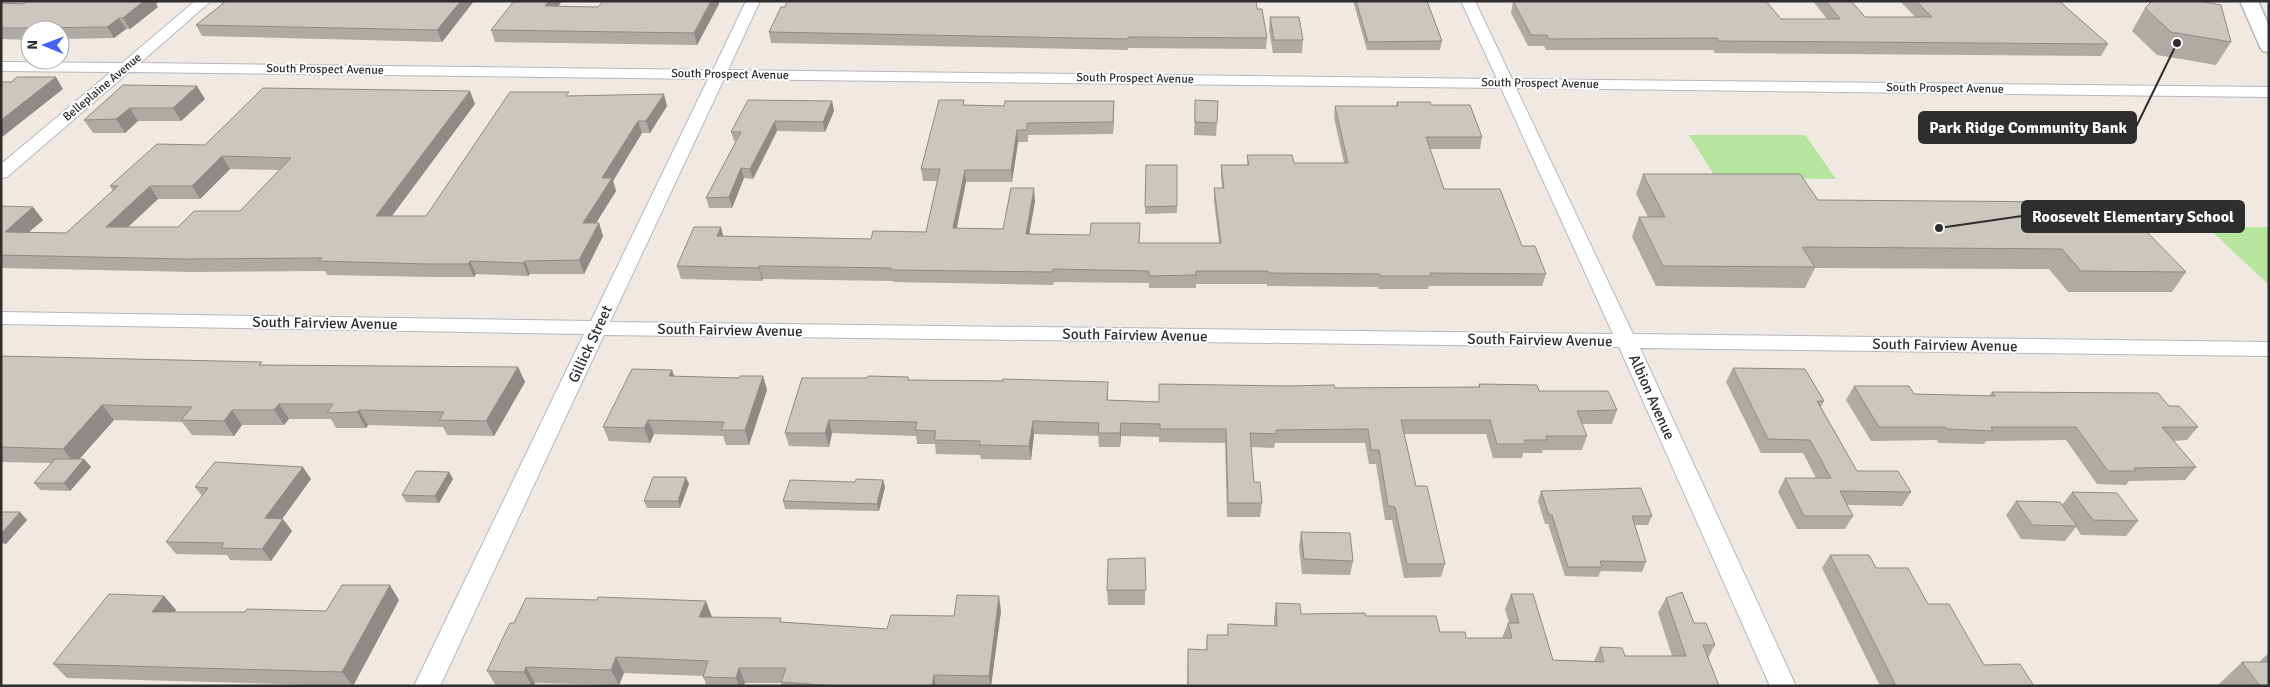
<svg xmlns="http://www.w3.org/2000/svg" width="2270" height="687" font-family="Signika,sans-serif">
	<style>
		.green { fill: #b6e59e }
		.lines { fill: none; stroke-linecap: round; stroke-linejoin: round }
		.minor-casing { stroke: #b4b7c1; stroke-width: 2 }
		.tertiary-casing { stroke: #b4b7c1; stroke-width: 3 }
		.minor { fill: #fff; fill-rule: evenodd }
		.tertiary { fill: #fff; fill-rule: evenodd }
		.wall { fill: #afaba4; fill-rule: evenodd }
		.shaded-wall { fill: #8e8b86 }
		.building { fill: #cbc7bf; stroke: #8e8b86; fill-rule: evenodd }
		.labels { text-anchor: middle; stroke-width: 4; stroke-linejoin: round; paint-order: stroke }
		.far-street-label { font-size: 12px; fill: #2e2e2e; stroke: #fff }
		.street-label { font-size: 15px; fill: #2e2e2e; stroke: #fff }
		.leader { fill: none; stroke: #2e2e2e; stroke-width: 2 }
		.callout-dot { fill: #2e2e2e; stroke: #fff; stroke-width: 2 }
		.callout { fill: #2e2e2e; stroke: #2e2e2e; stroke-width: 2 }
		.callout-label { font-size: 16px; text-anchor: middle; font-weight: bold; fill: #fff }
	</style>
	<rect width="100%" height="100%" fill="#efe9e1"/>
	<!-- green -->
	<path class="green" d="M1689,135H1805L1836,179L1716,178Z
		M2207,227H2269V285Z"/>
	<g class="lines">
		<!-- minor casing -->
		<g class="minor-casing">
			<path id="minor" d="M195,1H211L140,63L713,70L746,1H760L728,70L1497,79L1461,1H1475L1512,79L2269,87V97L1516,88L1633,334L2269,342V356L1640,348L1796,686H1770L1619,347L604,335L440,686H414L584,334L1,324V312L591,321L708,79L129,72L7,177L1,178V164L111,72L1,71V62L122,63ZM724,79L1501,88L1613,334L610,322Z"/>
		</g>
		<!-- tertiary casing -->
		<g class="tertiary-casing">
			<path id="tertiary" d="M2240,1H2258L2269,26V52L2263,51L2260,47Z"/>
		</g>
		<!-- minor -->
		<use href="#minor" class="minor"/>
		<!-- tertiary -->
		<use href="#tertiary" class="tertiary"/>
	</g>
	<!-- wall -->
	<path class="wall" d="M226,1H474L442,42L202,36L196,25Z
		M562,1L558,7H598L719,4L697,45L495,42L491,30Z
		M1353,1H1427L1442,41L1440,50H1367Z
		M1513,1L1781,19H1827L1813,1H1851L1865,17H1915L1900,1H2059L2108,44L2101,56L1715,53L1713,50H1546L1544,46H1528L1511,13Z
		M1,3L156,4L158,7L130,29H126L114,38L60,39V30H30V40L1,39Z
		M2145,8L2231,42L2216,65L2157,55L2132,31Z
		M1257,9L1267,38L1266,49L1128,48V50L771,43L769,32Z
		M1270,17L1303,40L1302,53H1273L1269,30Z
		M123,85L205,99L181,121H138L125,133H93L84,120Z
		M570,96L667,106L650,133H642L613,181L616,191L596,223H599L603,236L584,274H530L528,276L476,274L474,277H434L327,275L325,271L192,272L1,268V206L43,220L29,232L66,233L113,191L110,186L205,145L475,104L392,216H426ZM230,169L279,170L240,211L178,227H128L158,199H200Z
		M1195,100L1217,123L1216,136L1194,135Z
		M832,101L834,111L825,132L777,131L753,179L744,178L732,208H709L706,198L736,141H734L731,132Z
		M1114,101L1113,134L1028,135V142H1018L1012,182H966L957,228L1003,229L1035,201L1029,234L1139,243H1219L1214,201V188H1222L1221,177V165H1247V155L1294,163H1344L1334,118L1335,106H1396L1397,102L1431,105L1482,137L1480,149H1430L1444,189L1522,246L1546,274L1542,286H1429L1428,289H1378V287L1267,286V284H1196V288H1149V283L1054,282L1053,285L893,282V281L763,279L762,281L681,279L677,266L723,237L871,239L926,232L937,181H923L921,169L965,105L1004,106Z
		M1146,165H1177V213L1145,214Z
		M1643,174L1818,200L2092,232L2186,272L2172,292H2068L2049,269L1815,268L1805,288L1656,286L1632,237L1639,217H1648L1636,194Z
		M1,356L264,365L518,367L525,382L494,436L447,435L443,427L368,425L366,428H336L331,419H289L284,425H242L234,436L192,435L182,422L114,420L79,459H84L91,467L70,491L40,490L34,483L51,463L1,462Z
		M1733,368L1824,401L1821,407L1857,471L1911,492L1902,506L1847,505L1853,516L1845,529H1797L1778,492L1785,478H1816L1803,453H1761L1726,382Z
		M672,370L674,376L739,378L763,376L767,390L749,445H726L723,436L654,434L650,443L609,441L603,427Z
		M908,377L909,380L1108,382V400L1159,402V384L1335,388L1478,387L1479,384L1539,391L1617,410L1612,424H1582L1587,436L1582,450H1543L1542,453H1523L1522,458H1493L1486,434H1404L1416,486L1445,564L1441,577L1404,578L1392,520H1385L1376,464H1369L1365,443H1275L1274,448L1251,447L1254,482L1262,503L1260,517H1227L1225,443L1159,442V437L1121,436L1120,447H1099L1098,436L1034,434L1031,460L981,459L980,455L936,454L935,444H917L916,436L832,433L829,447L789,446L785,433L867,378Z
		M1854,386L1914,394L1989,396L1992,392L2169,406L2198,427L2187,440L2173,441L2196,467L2185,480L2129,481L2126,485L2097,484L2066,440L1986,441L1984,444L1938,443L1937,440L1871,441L1846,400Z
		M449,472L453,479L439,503L406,502L402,495Z
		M311,479L282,519L292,531L271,561L230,560L227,555L176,554L166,542L202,496L195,487Z
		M883,480L885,487L879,511L785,509L783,501L855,482Z
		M689,484L680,508H647L644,501Z
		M1541,491L1652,516L1648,525H1635L1646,562L1642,572L1601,571L1598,577L1565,576L1548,524H1545L1538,501Z
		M2072,492L2138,521L2126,536L2081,535L2076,527L2065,541L2021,539L2006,515L2016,501L2062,505Z
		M1,512L27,520L6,544H1Z
		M1301,532L1353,561L1350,575L1302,574L1299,546Z
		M1830,555L1876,568L1928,604L1984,665L2034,686H1880L1822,568Z
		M1145,558V605H1108L1107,590Z
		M1511,594L1553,660L1594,661L1600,647L1625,656H1672L1658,613L1666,598L1694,623L1715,645L1708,658L1719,686H1187L1188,649L1206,650L1207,635H1227L1228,624L1274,626V618L1276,603L1301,614L1366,616L1466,638H1502L1508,623H1509L1505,609Z
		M164,596L176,610L175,612H245L326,611L399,600L353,686L67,678L53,664Z
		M1001,611L991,686H782L781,683H745L744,686H707L703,677L704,676L624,673L619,685L535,683L534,686H496L487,671L712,617H711L887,629L954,616Z
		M2269,653V686H2217L2242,662H2261L2260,661Z"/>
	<!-- shaded-wall -->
	<path class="shaded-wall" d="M144,1H160L156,4L158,7L130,29L123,18Z
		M461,1H474L442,42L437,30Z
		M549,1H562L549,18L545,6Z
		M711,1H719V4L697,45L694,33Z
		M119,18L126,29L114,38L107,27Z
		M56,77L63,89L1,138V120Z
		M197,86L205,99L181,121L173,108Z
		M470,91L475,104L382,229L376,216Z
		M664,94L667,106L650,133L646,121Z
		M832,101L834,111L825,132L823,122Z
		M1114,101V113L1113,134V122Z
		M130,108L138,121L125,133L116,119Z
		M638,121L642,133L613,181L616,191L588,236L583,223L602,178Z
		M775,121L777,131L753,179L750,169Z
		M1017,130L1018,142L1012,182L1011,170Z
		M222,156L230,169L200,199L192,186Z
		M741,168L744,178L732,208L729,197Z
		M965,170L966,182L954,240L953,228Z
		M150,186L158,199L114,240L106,227Z
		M1034,188L1035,201L1027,247L1026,234Z
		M33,207L43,220L14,245L5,232Z
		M599,223L603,236L584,274L579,260Z
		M721,227L724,239L717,236Z
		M470,261L476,274L474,277L468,264Z
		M525,261L530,274L528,276L523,263Z
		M759,266L763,279L762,281L759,268Z
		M518,367L525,382L494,436L486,421Z
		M672,370L677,385L669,376Z
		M763,376L767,390L749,445L745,430Z
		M1108,382V396L1107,414V400Z
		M279,404L289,419L284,425L274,410Z
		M102,405L114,420L75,464L63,449Z
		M232,410L242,425L234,436L224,421Z
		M359,410L368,425L366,428L357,412Z
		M648,420L654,434L650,443L644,428Z
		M829,420L832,433L829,447L825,433Z
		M1033,421L1034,434L1031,460L1029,446Z
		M1121,423V436L1120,447V433Z
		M84,459L91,467L70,491L64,483Z
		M303,467L311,479L274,530L265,518Z
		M449,472L453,479L439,503L435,496Z
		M686,477L689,484L680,508L678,501Z
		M883,480L885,487L879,511L877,504Z
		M20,512L27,520L6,544L1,540V534Z
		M283,519L292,531L271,561L262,549Z
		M390,585L399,600L353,686L342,672Z
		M164,596L176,610L164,626L152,612Z
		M999,596L1001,611L991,686H990L989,676Z
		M706,601L712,617L706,633L699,617Z
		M616,657L624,673L619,685L611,670Z
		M526,667L535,683L534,686H532L524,672Z
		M739,668L745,683L744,686H739L736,678Z
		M934,675L936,686H932Z"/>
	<!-- building -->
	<path class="building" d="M27,1H144L123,18H119L107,27L22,28H1V3L24,4Z
		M226,1H461L437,30L196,25Z
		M514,1H549L545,6L598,7L603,1H711L694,33L491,30Z
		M787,1H1256L1257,9H1262L1267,38L1128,37V39L769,32L781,7H785Z
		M1356,1H1427L1442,41L1368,42Z
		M1513,1H1766L1781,19H1840L1826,1H1851L1865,17H1932L1916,1H2059L2108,44L1719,41L1717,38L1549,39L1547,35H1531Z
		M2152,1H2199L2221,5L2231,42L2171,32L2145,8Z
		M1270,17H1299L1303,40H1274Z
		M17,77H56L1,120V82H11Z
		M123,85L197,86L173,108H130L116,119L84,120Z
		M263,88L470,91L376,216H426L510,92H569L566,96L664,94L646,121H638L602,178H612L583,223H599L579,260L525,261L523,263L470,261L468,264H428L319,261L322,258L184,259L1,255V206L33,207L5,232L66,233L118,186H110L157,144L205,145ZM222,156L291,158L240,211H194L178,227H106L150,186H192Z
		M748,100L832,101L823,122L775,121L750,169L741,168L729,197L706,198L741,132H731Z
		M939,100H964L963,105L1004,106L1005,101H1114L1113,122L1027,123V130H1017L1011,170H965L953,228L1003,229L1011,188H1034L1026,234L1090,235L1091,223H1140L1139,243H1221L1214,188H1224L1221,165H1249L1247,155H1292L1294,163H1348L1335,106H1398L1397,102H1430L1431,105H1470L1482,137H1426L1444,189H1500L1522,246H1535L1546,274L1430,273L1431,276H1380V274L1268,273V271H1196V275L1149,276V271L1053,269L1052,272L891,270V268L759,266V268L677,266L694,227H721L717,236L871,239L873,231L926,232L940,169H921Z
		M1195,100L1218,101L1217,123L1195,122Z
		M1146,165H1177V206L1145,207Z
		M1643,174H1800L1818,200L2064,202L2092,232H2147L2186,272L2081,271L2062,249L1802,247L1815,267L1663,266L1639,217H1665Z
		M1,356L262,362L259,365L518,367L486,421L439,420L444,412L359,410L357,412L327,413L333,404H279L274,410H232L224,421L181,420L192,407L102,405L63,449L1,447Z
		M1733,368L1805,369L1824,401H1817L1857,471H1898L1911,492L1840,491L1853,516H1804L1785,478H1831L1810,440L1768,439Z
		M632,369L672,370L669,376L739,378L740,376H763L745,430H721L724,422L648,420L644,428L603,427Z
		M868,376L908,377V380L1003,381V379L1108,382L1107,400L1159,402V384L1286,386L1334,385L1335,388L1480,387L1479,384L1537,385L1539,391H1608L1617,410L1577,411L1587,436H1546L1547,440H1524L1526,444H1497L1490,420H1401L1416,486H1427L1445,564H1407L1395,507L1388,506L1379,450H1371L1368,429L1276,430V434L1250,433L1254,482H1260L1262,503H1228L1226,429H1160V424L1121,423L1120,433H1098L1099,423L1033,421L1029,446L979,445L980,441L934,440L936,431L915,430L917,422L829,420L825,433H785L802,378H867Z
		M1854,386H1909L1914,394L1995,396L1992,392L2158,393L2169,406H2179L2198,427H2162L2196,467L2134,468L2136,471H2108L2076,427H1991L1993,431L1947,429L1945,427H1879Z
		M55,459H84L64,483H34Z
		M215,462L303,467L265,518L283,519L262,549L221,548L224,543L166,542L208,488L195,487Z
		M416,471L449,472L435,496L402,495Z
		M653,477H686L678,501H644Z
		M856,479L883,480L877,504L783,501L790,480L855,482Z
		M1641,488L1652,516H1632L1646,562L1600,561L1602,567H1568L1552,515H1549L1541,491Z
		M2072,492L2117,493L2138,521L2093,520Z
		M2016,501L2060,502L2077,526L2032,525Z
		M1,512H20L1,534Z
		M1301,532L1350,533L1353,561L1304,559Z
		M1830,555H1869L1876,568H1908L1928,604H1949L1984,665L2020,664L2034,686H1896Z
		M1145,558L1146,590H1107L1108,559Z
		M342,585H390L342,672L53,664L109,594L164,596L152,612H245L247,609L326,611Z
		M1682,592L1694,623H1706L1715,645H1703L1719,686H1188V649L1207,650V635H1228V624L1277,626L1276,603L1300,604L1301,614L1365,613L1366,616H1436L1440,632H1465L1466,638H1512L1508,623H1519L1511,594H1533L1553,660L1604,662L1600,647L1622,648L1625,656H1686L1666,598Z
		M957,595L999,596L989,676L934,675L932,686H836L781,682L786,668H739L736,678L703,677L708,661L616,657L611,670L526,667L524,672L487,671L510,623H514L526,598L597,600L598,597L706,601L699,617L781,618L780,622L887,629L891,615L954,616Z
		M2242,662H2269V686H2260Z"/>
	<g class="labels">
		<!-- far-street labels -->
		<g class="far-street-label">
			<text transform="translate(325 69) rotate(1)" y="4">South Prospect Avenue</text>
			<text transform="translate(730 74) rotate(1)" y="4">South Prospect Avenue</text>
			<text transform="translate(1135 78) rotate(1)" y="4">South Prospect Avenue</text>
			<text transform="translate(1540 83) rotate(1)" y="4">South Prospect Avenue</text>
			<text transform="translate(102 87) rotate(-40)" y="4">Belleplaine Avenue</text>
			<text transform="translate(1945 88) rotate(1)" y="4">South Prospect Avenue</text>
		</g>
		<!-- street labels -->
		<g class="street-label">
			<text transform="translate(325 323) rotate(1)" y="5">South Fairview Avenue</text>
			<text transform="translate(730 330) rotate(1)" y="5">South Fairview Avenue</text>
			<text transform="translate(1135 335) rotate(1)" y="5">South Fairview Avenue</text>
			<text transform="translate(1540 340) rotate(1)" y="5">South Fairview Avenue</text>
			<text transform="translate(590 344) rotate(-65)" y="5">Gillick Street</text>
			<text transform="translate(1945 345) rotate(1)" y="5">South Fairview Avenue</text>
			<text transform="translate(1652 397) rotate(66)" y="5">Albion Avenue</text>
		</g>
	</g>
	<!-- callouts -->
	<path class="leader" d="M2177 43L2136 127M1939 228L2022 216"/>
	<g class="callout-dot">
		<circle cx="2177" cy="43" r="5"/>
		<circle cx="1939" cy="228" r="5"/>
	</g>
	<g class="callout">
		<rect x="1919" y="112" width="217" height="31" rx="5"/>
		<rect x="2022" y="201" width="222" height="31" rx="5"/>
	</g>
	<g class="callout-label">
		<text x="2028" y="133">Park Ridge Community Bank</text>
		<text x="2133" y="222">Roosevelt Elementary School</text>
	</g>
	<!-- border -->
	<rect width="2270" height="687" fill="none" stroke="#2e2e2e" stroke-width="5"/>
	<!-- north arrow -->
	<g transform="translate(45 45) rotate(271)"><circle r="24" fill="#ffffff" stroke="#ababab"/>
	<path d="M0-4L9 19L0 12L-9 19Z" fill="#4264fb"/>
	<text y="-8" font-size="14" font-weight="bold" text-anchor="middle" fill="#2e2e2e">N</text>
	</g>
</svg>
